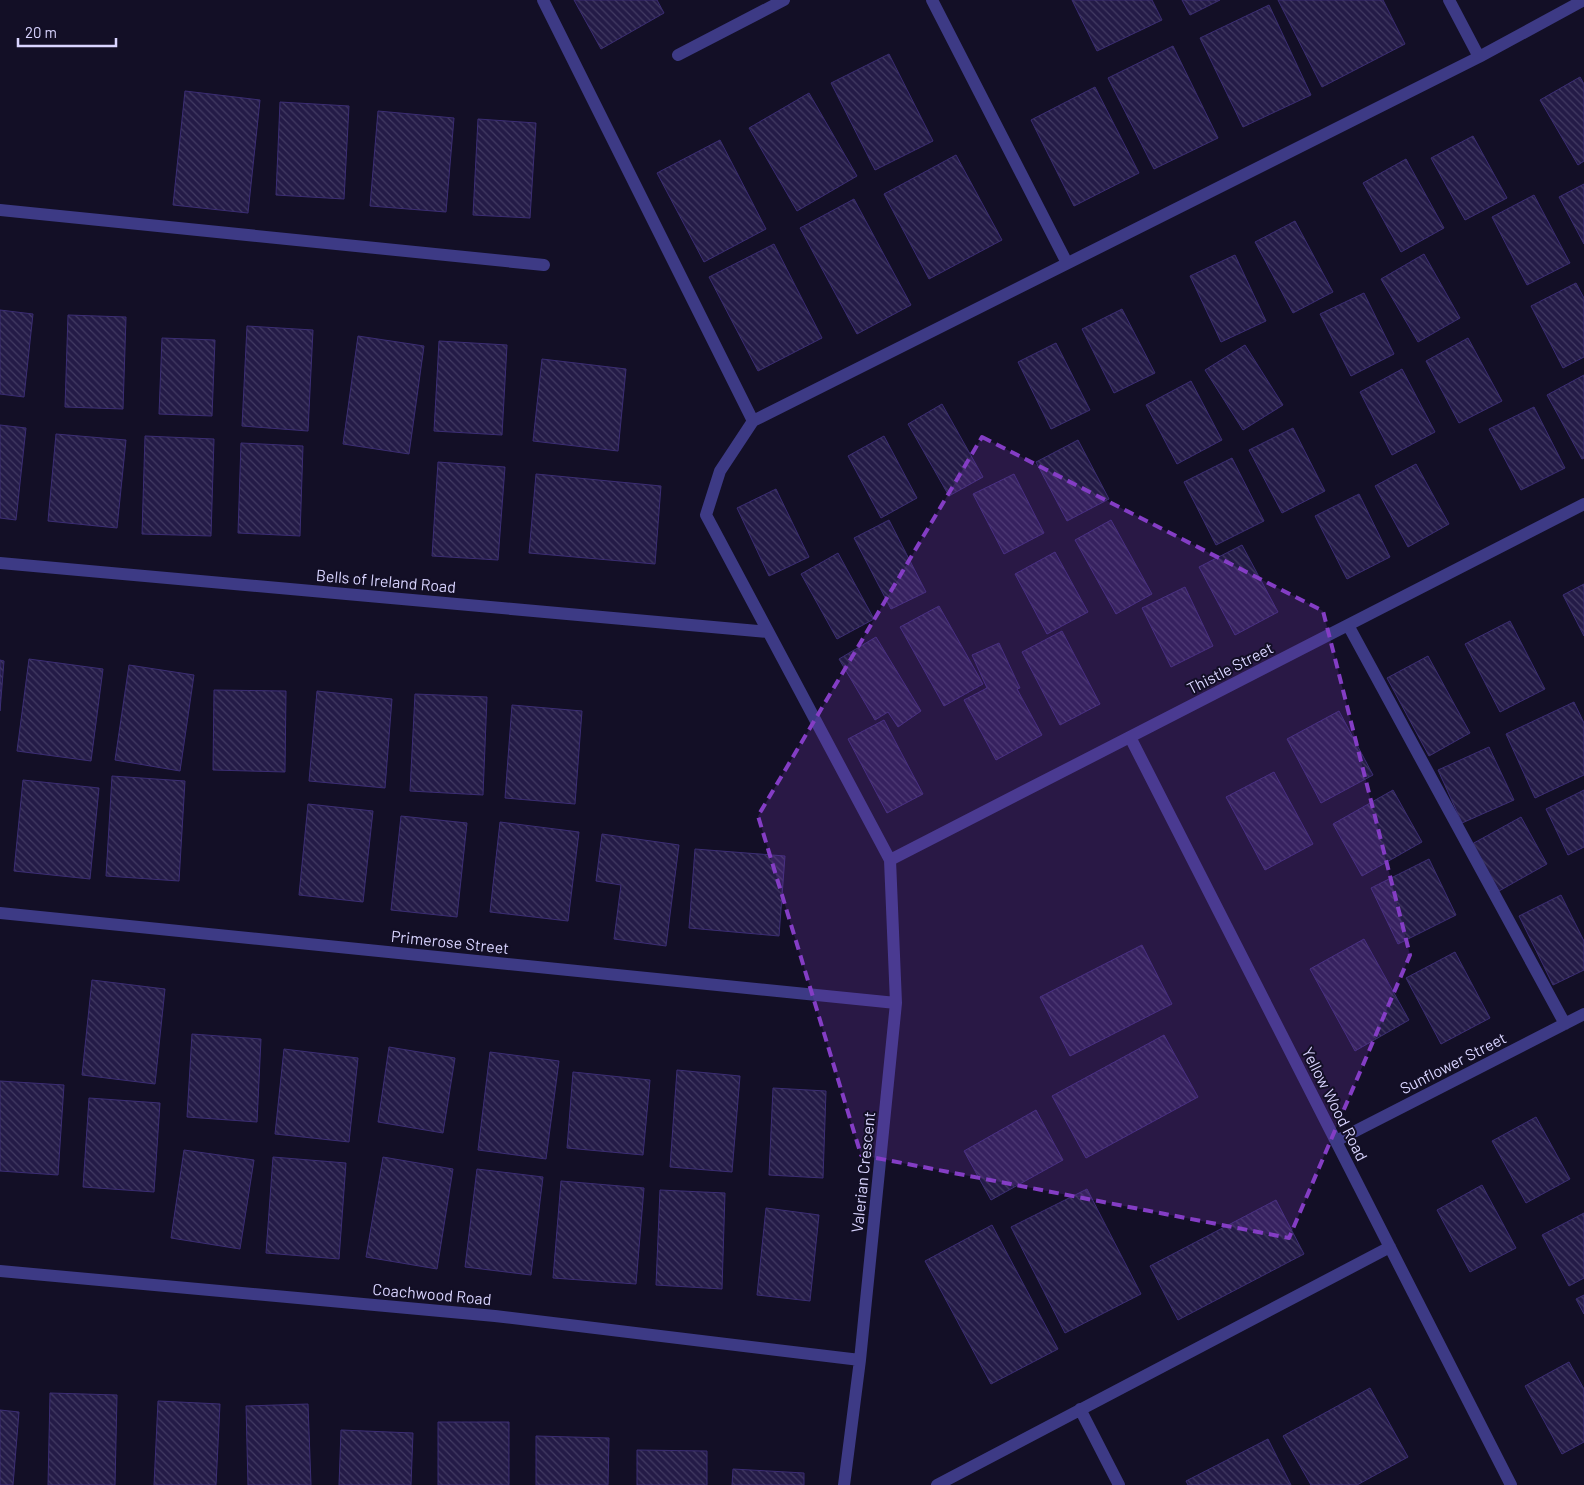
<svg xmlns="http://www.w3.org/2000/svg" width="1584" height="1485" font-family="Barlow,sans-serif">
	<style>
		.building { fill: url(#building-back-hatch); stroke: #3b2d73 }
		.lines { fill: none; stroke-linecap: round; stroke-linejoin: round }
		.minor { stroke: #3d3a85; stroke-width: 12 }
		.marked { fill: #843dc5; fill-opacity: 0.2; stroke: #843dc5; stroke-width: 4; stroke-dasharray: 10 6; stroke-linejoin: round }
		.labels { text-anchor: middle; stroke-width: 4; stroke-linejoin: round; paint-order: stroke }
		.street-label { font-size: 16px; fill: #d9d4ff; stroke: #130f26 }
	</style>
	<defs>
		<pattern id="building-back-hatch" width="6" height="6" patternUnits="userSpaceOnUse" patternTransform="scale(1.25)"><rect width="6" height="6" fill="#241b47"/><path d="M-1 5l2 2M0 0l6 6M5-1l2 2" fill="none" stroke="#433b63"/></pattern>
	</defs>
	<rect width="100%" height="100%" fill="#130f26"/>
	<!-- building -->
	<path class="building" d="M574,0H657L664,13L601,49Z
		M1072,0H1152L1162,20L1097,51Z
		M1182,0H1220L1190,15Z
		M1278,0H1383L1405,44L1322,87Z
		M1269,5L1311,95L1243,127L1200,38Z
		M1173,46L1218,138L1154,169L1108,78Z
		M889,54L933,141L875,170L831,83Z
		M1580,77L1584,84V161L1578,165L1540,100Z
		M1095,87L1139,173L1074,206L1031,120Z
		M185,91L260,100L248,213L173,205Z
		M809,93L857,176L797,211L749,128Z
		M280,102L349,106L344,199L276,195Z
		M378,111L454,118L446,212L370,206Z
		M478,119L536,123L530,218L473,215Z
		M1473,136L1507,198L1465,220L1431,158Z
		M720,140L766,229L704,262L657,173Z
		M956,155L1002,240L929,279L884,194Z
		M1406,159L1444,228L1401,252L1363,183Z
		M1584,184V244L1559,197Z
		M1534,195L1570,263L1527,285L1492,217Z
		M854,199L911,305L857,334L800,228Z
		M1295,221L1333,292L1293,313L1255,242Z
		M774,244L822,338L758,371L709,277Z
		M1424,254L1460,318L1418,342L1381,279Z
		M1235,255L1266,321L1221,342L1190,276Z
		M1576,283L1584,298V357L1563,368L1531,306Z
		M1364,293L1394,354L1351,376L1320,314Z
		M1122,309L1155,373L1114,393L1082,329Z
		M0,310L33,314L24,397L0,394Z
		M68,315L126,317L123,409L65,407Z
		M247,326L313,330L308,431L242,426Z
		M358,336L424,346L409,454L343,444Z
		M162,338L215,340L212,416L159,414Z
		M1468,338L1502,401L1459,423L1426,361Z
		M439,341L507,345L502,435L434,431Z
		M1056,343L1090,410L1051,429L1018,362Z
		M1245,345L1283,405L1243,430L1205,370Z
		M542,359L626,369L618,451L533,441Z
		M1402,369L1435,432L1392,455L1360,392Z
		M1584,375V458L1582,459L1547,395Z
		M1191,381L1222,440L1177,464L1146,405Z
		M942,404L983,477L949,496L908,424Z
		M1534,407L1565,468L1521,490L1489,429Z
		M0,425L26,428L16,520L0,518Z
		M1293,428L1325,491L1282,513L1249,450Z
		M56,434L126,440L117,528L48,521Z
		M145,436L214,439L211,536L142,534Z
		M884,436L917,498L881,518L848,456Z
		M1078,440L1109,499L1067,521L1036,462Z
		M241,443L303,446L300,536L238,533Z
		M1232,458L1264,521L1216,545L1184,482Z
		M438,462L505,467L498,560L432,556Z
		M1416,464L1449,524L1408,547L1375,486Z
		M536,474L661,486L655,564L529,553Z
		M1014,474L1044,533L1004,554L973,494Z
		M776,489L809,557L769,576L737,508Z
		M1359,494L1390,557L1347,579L1315,516Z
		M889,520L926,592L891,609L854,538Z
		M1111,520L1152,594L1116,614L1075,540Z
		M1242,545L1278,612L1235,635L1199,567Z
		M1055,552L1088,612L1047,634L1015,574Z
		M838,553L874,619L837,639L801,574Z
		M1584,584V636L1563,595Z
		M1185,587L1213,646L1171,667L1142,608Z
		M939,606L983,684L944,706L900,627Z
		M1510,621L1545,689L1500,712L1465,644Z
		M1062,631L1100,704L1060,725L1022,652Z
		M876,637L921,711L898,727L888,712L875,720L839,659Z
		M999,643L1020,688L1017,689L1042,735L996,760L964,700L987,688L972,655Z
		M1428,656L1470,733L1429,756L1387,678Z
		M29,659L103,669L91,761L17,751Z
		M0,660L4,661L0,711Z
		M129,665L194,675L180,771L115,760Z
		M214,690L286,691L285,772L213,770Z
		M317,691L392,699L385,788L309,781Z
		M415,694L487,697L483,795L410,791Z
		M1574,702L1584,723V775L1535,798L1506,734Z
		M512,705L582,711L575,804L505,798Z
		M1339,711L1373,775L1321,803L1287,739Z
		M884,720L923,794L887,813L848,739Z
		M1489,747L1514,800L1462,823L1438,770Z
		M1274,772L1313,844L1265,870L1226,797Z
		M112,776L185,781L179,881L106,876Z
		M23,780L99,788L90,879L14,871Z
		M1393,790L1422,842L1362,876L1333,824Z
		M1584,790V847L1568,855L1546,809Z
		M308,804L373,811L363,902L299,895Z
		M401,816L467,823L457,917L391,910Z
		M1521,817L1547,864L1499,891L1472,844Z
		M500,822L579,832L568,921L490,912Z
		M602,834L679,845L666,946L614,939L621,885L596,881Z
		M695,849L785,856L779,936L689,928Z
		M1429,859L1456,915L1398,944L1371,888Z
		M1561,895L1584,941V970L1553,985L1519,916Z
		M1364,939L1409,1020L1355,1051L1310,969Z
		M1142,945L1172,1004L1070,1056L1040,997Z
		M1455,952L1490,1018L1441,1044L1406,978Z
		M92,980L165,989L155,1084L82,1075Z
		M192,1034L261,1039L257,1122L187,1117Z
		M1164,1035L1198,1097L1086,1158L1052,1096Z
		M389,1047L455,1058L443,1133L378,1122Z
		M284,1049L358,1058L349,1142L275,1134Z
		M490,1052L559,1061L546,1159L478,1150Z
		M677,1070L740,1076L732,1172L670,1167Z
		M573,1072L650,1080L643,1155L567,1148Z
		M0,1081L64,1085L58,1175L0,1171Z
		M773,1088L826,1091L823,1178L769,1175Z
		M89,1098L160,1103L154,1192L83,1187Z
		M1036,1110L1063,1160L991,1200L964,1151Z
		M1536,1117L1570,1179L1526,1203L1492,1141Z
		M184,1150L254,1160L240,1249L171,1238Z
		M273,1157L346,1163L339,1259L266,1253Z
		M383,1157L453,1169L437,1269L366,1257Z
		M477,1169L543,1177L531,1275L465,1267Z
		M561,1181L644,1188L636,1284L553,1278Z
		M1482,1185L1516,1248L1470,1272L1437,1210Z
		M1087,1189L1141,1294L1065,1333L1011,1227Z
		M660,1190L725,1193L722,1289L656,1285Z
		M1276,1200L1304,1254L1178,1320L1150,1266Z
		M766,1208L819,1215L810,1301L757,1295Z
		M1584,1213V1278L1569,1286L1542,1235Z
		M992,1225L1058,1349L991,1384L925,1261Z
		M1584,1295V1314L1576,1299Z
		M1569,1362L1584,1389V1442L1562,1454L1525,1386Z
		M1370,1388L1408,1457L1357,1485H1311L1283,1436Z
		M50,1393L117,1395L115,1485H48Z
		M158,1401L220,1404L216,1485H154Z
		M308,1404L311,1485H248L246,1406Z
		M0,1410L19,1412L13,1485H0Z
		M438,1422H509V1485H438Z
		M341,1430L413,1433L411,1485H339Z
		M536,1436L609,1438L608,1485H536Z
		M1268,1439L1291,1485H1188L1186,1481Z
		M637,1450L707,1451V1485H637Z
		M733,1469L804,1473V1485H732Z"/>
	<g class="lines">
		<!-- minor -->
		<path class="minor" d="M543,0L753,421L720,471L706,515L890,860L896,1003L860,1360L844,1485
			M932,0L1067,263
			M1449,0L1479,57
			M678,55L784,0
			M0,210L544,265
			M753,421L1479,57L1584,0
			M0,563L768,632
			M1348,625L1565,1024
			M1130,737L1511,1485
			M890,860L1584,504
			M0,913L896,1003
			M1336,1141L1584,1014
			M0,1271L495,1316L860,1360
			M1080,1409L1119,1485
			M937,1485L1390,1247"/>
	</g>
	<!-- marked area -->
	<path class="marked" d="M982,437L1323,611L1410,955L1289,1238L861,1155L758,816Z"/>
	<g class="labels">
		<!-- street labels -->
		<g class="street-label">
			<text transform="translate(386 581) rotate(5)" y="6">Bells of Ireland Road</text>
			<text transform="translate(1230 668) rotate(-27)" y="6">Thistle Street</text>
			<text transform="translate(450 942) rotate(6)" y="6">Primerose Street</text>
			<text transform="translate(1453 1063) rotate(-27)" y="6">Sunflower Street</text>
			<text transform="translate(1335 1104) rotate(63)" y="6">Yellow Wood Road</text>
			<text transform="translate(863 1172) rotate(-84)" y="6">Valerian Crescent</text>
			<text transform="translate(432 1294) rotate(5)" y="6">Coachwood Road</text>
		</g>
	</g>
	<!-- scale -->
	<path d="M18 38v8h98v-8" fill="none" stroke="#d9d4ff" stroke-width="2.5"/>
	<text x="25" y="38" font-size="15" fill="#d9d4ff" stroke="#130f26" stroke-width="4" paint-order="stroke">20 m</text>
</svg>
